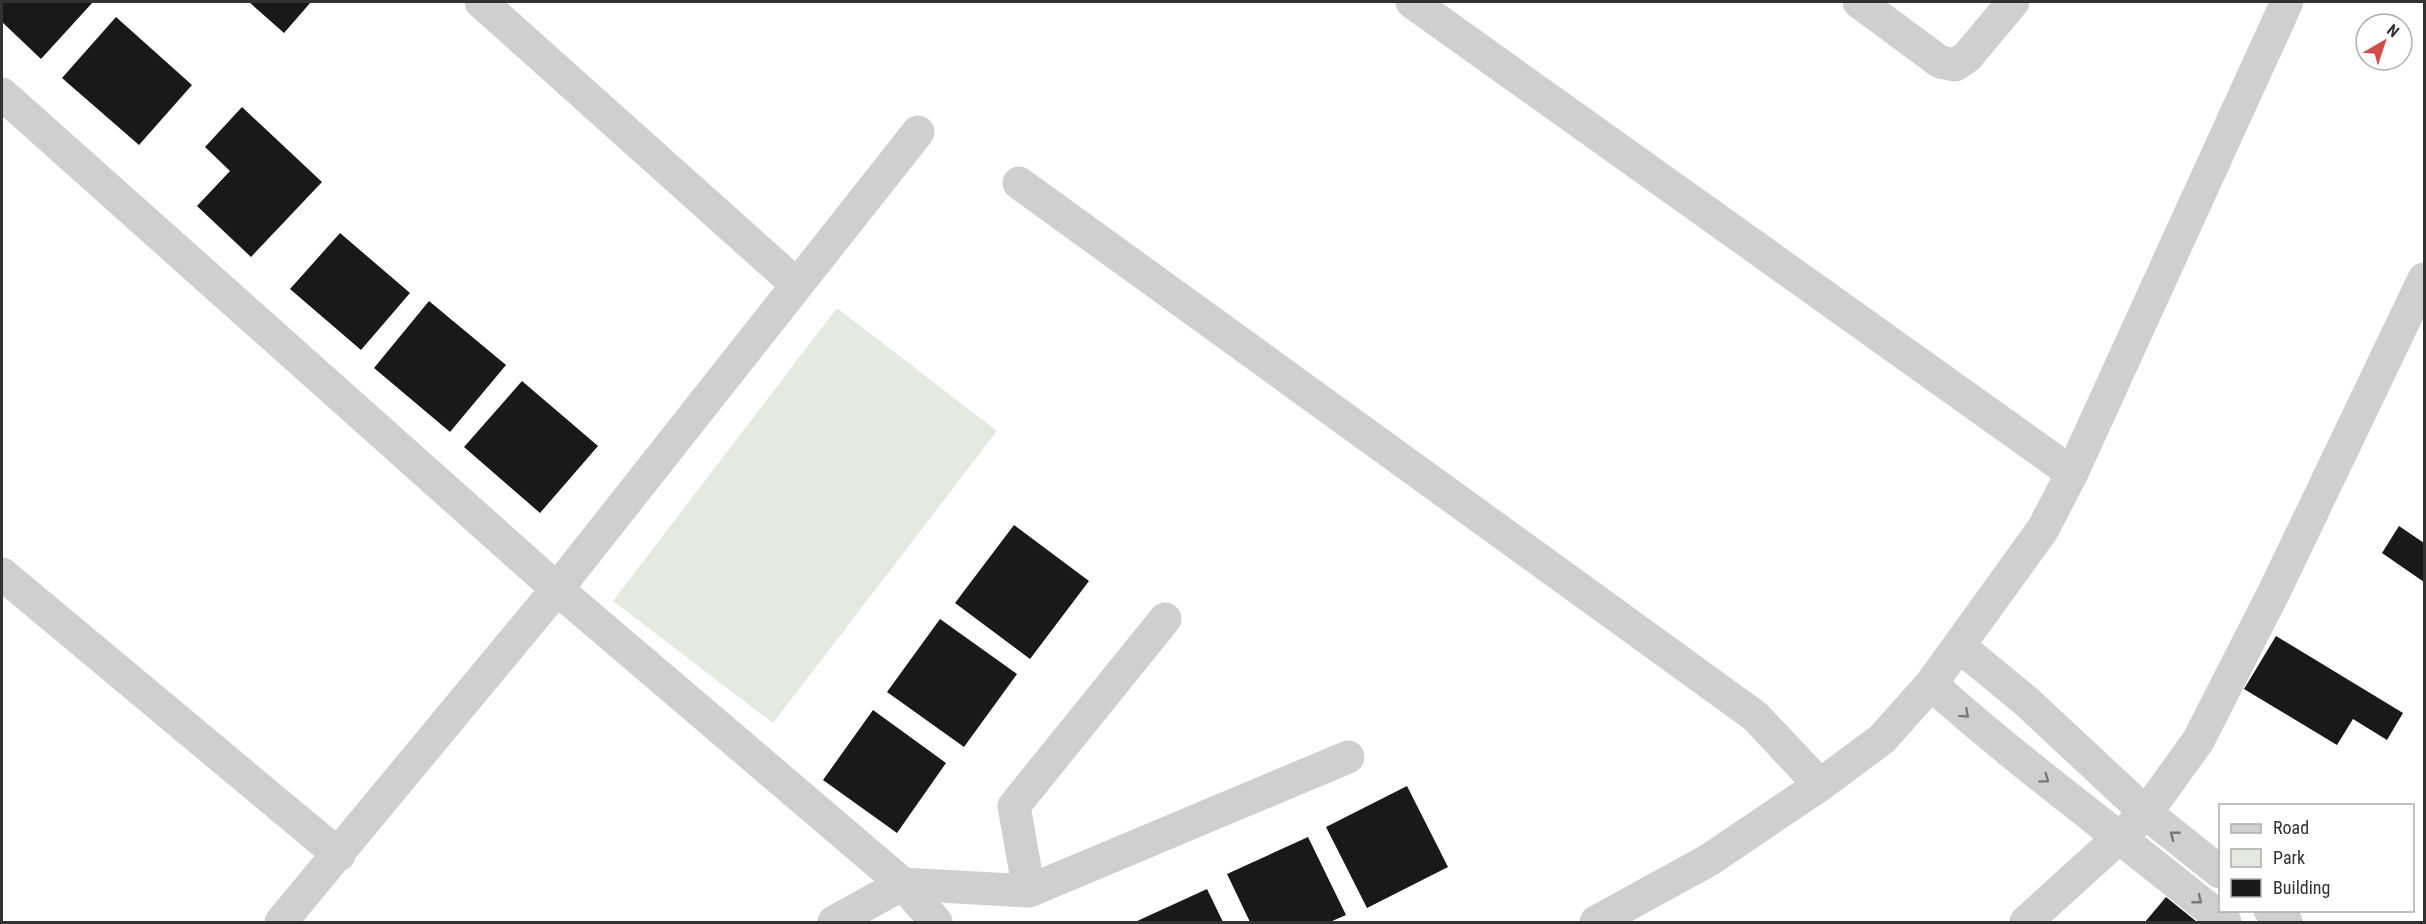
<svg xmlns="http://www.w3.org/2000/svg" width="2426" height="924" font-family="'Roboto Condensed',sans-serif">
	<style>
		.green { fill: #e4eadf }
		.building { fill: #191919 }
		.lines { fill: none; stroke-linecap: round; stroke-linejoin: round }
		.minor { stroke: #cfcfcf; stroke-width: 33 }
		.oneway { stroke: #797979 }
	</style>
	<rect width="100%" height="100%" fill="#fff"/>
	<!-- green -->
	<path class="green" d="M837,308L997,431L773,723L613,601Z"/>
	<!-- building -->
	<path class="building" d="M2,2H93L41,59L2,22Z
		M249,2H311L284,33Z
		M116,17L192,85L139,145L62,78Z
		M242,107L322,182L251,257L197,206L230,171L205,147Z
		M340,233L410,293L361,350L290,289Z
		M429,301L506,365L450,432L374,368Z
		M522,381L598,446L540,513L464,447Z
		M1014,525L1089,581L1030,659L955,603Z
		M2399,526L2424,543V582L2382,553Z
		M940,619L1017,674L964,747L887,692Z
		M2276,636L2403,713L2387,740L2353,719L2337,745L2244,689Z
		M873,710L946,763L897,833L823,780Z
		M1407,786L1448,867L1367,908L1326,827Z
		M1308,837L1346,915L1330,922H1250L1227,874Z
		M1207,889L1223,922H1135Z
		M2166,897L2197,922H2145Z"/>
	<g class="lines">
		<!-- minor -->
		<path class="minor" d="M481,2L797,285
			M1412,2L2072,473
			M1859,2L1940,62L1955,65L1967,57L2013,2
			M2,94L557,589L903,884L1029,891L1348,757
			M1019,183L1755,716L1820,785
			M2,574L339,855
			M1959,646L2026,701L2146,813L2220,872
			M1931,684C2025,768 2128,842 2225,922
			M1029,891L1014,806L1165,619
			M2270,910L2286,922
			M281,922L557,589L918,132
			M834,922L903,884L936,922
			M1596,922L1709,860L1820,785L1882,739L1931,684L2043,529L2072,473L2287,2
			M2026,922L2146,813L2198,741L2274,592L2424,279"/>
	</g>
	<!-- one-way arrows -->
	<defs><path id="oneway-chevron" d="M-2-3.5L2.5 0L-2 3.5" fill="none" stroke-width="1.6" stroke-linecap="round" stroke-linejoin="round" transform="scale(1.5)"/></defs>
	<g class="oneway">
		<use href="#oneway-chevron" transform="translate(1965 714) rotate(42)"/>
		<use href="#oneway-chevron" transform="translate(2045 779) rotate(37)"/>
		<use href="#oneway-chevron" transform="translate(2174 835) rotate(-142)"/>
		<use href="#oneway-chevron" transform="translate(2198 900) rotate(39)"/>
	</g>
	<!-- border -->
	<rect width="2426" height="924" fill="none" stroke="#323232" stroke-width="6"/>
	<!-- legend -->
	<rect x="2219" y="804" width="195" height="108" fill="#ffffff" stroke="#adadad" stroke-width="1.5"/>
	<rect x="2231" y="824" width="30" height="9" fill="#cfcfcf" stroke="#adadad" stroke-width="1.5"/>
	<text x="2273" y="834" font-size="18" fill="#323232">Road</text>
	<rect x="2231" y="849" width="30" height="18" fill="#e4eadf" stroke="#adadad" stroke-width="1.5"/>
	<text x="2273" y="864" font-size="18" fill="#323232">Park</text>
	<rect x="2231" y="879" width="30" height="18" fill="#191919" stroke="#adadad" stroke-width="1.5"/>
	<text x="2273" y="894" font-size="18" fill="#323232">Building</text>
	<!-- north arrow -->
	<g transform="translate(2384 42) rotate(39)"><circle r="28" fill="#ffffff" stroke="#adadad" stroke-width="1.5"/>
	<path d="M0-4.5L10 22L0 15L-10 22Z" fill="#d34b49"/>
	<text y="-9" font-size="16" font-weight="bold" text-anchor="middle" fill="#323232">N</text>
	</g>
</svg>
